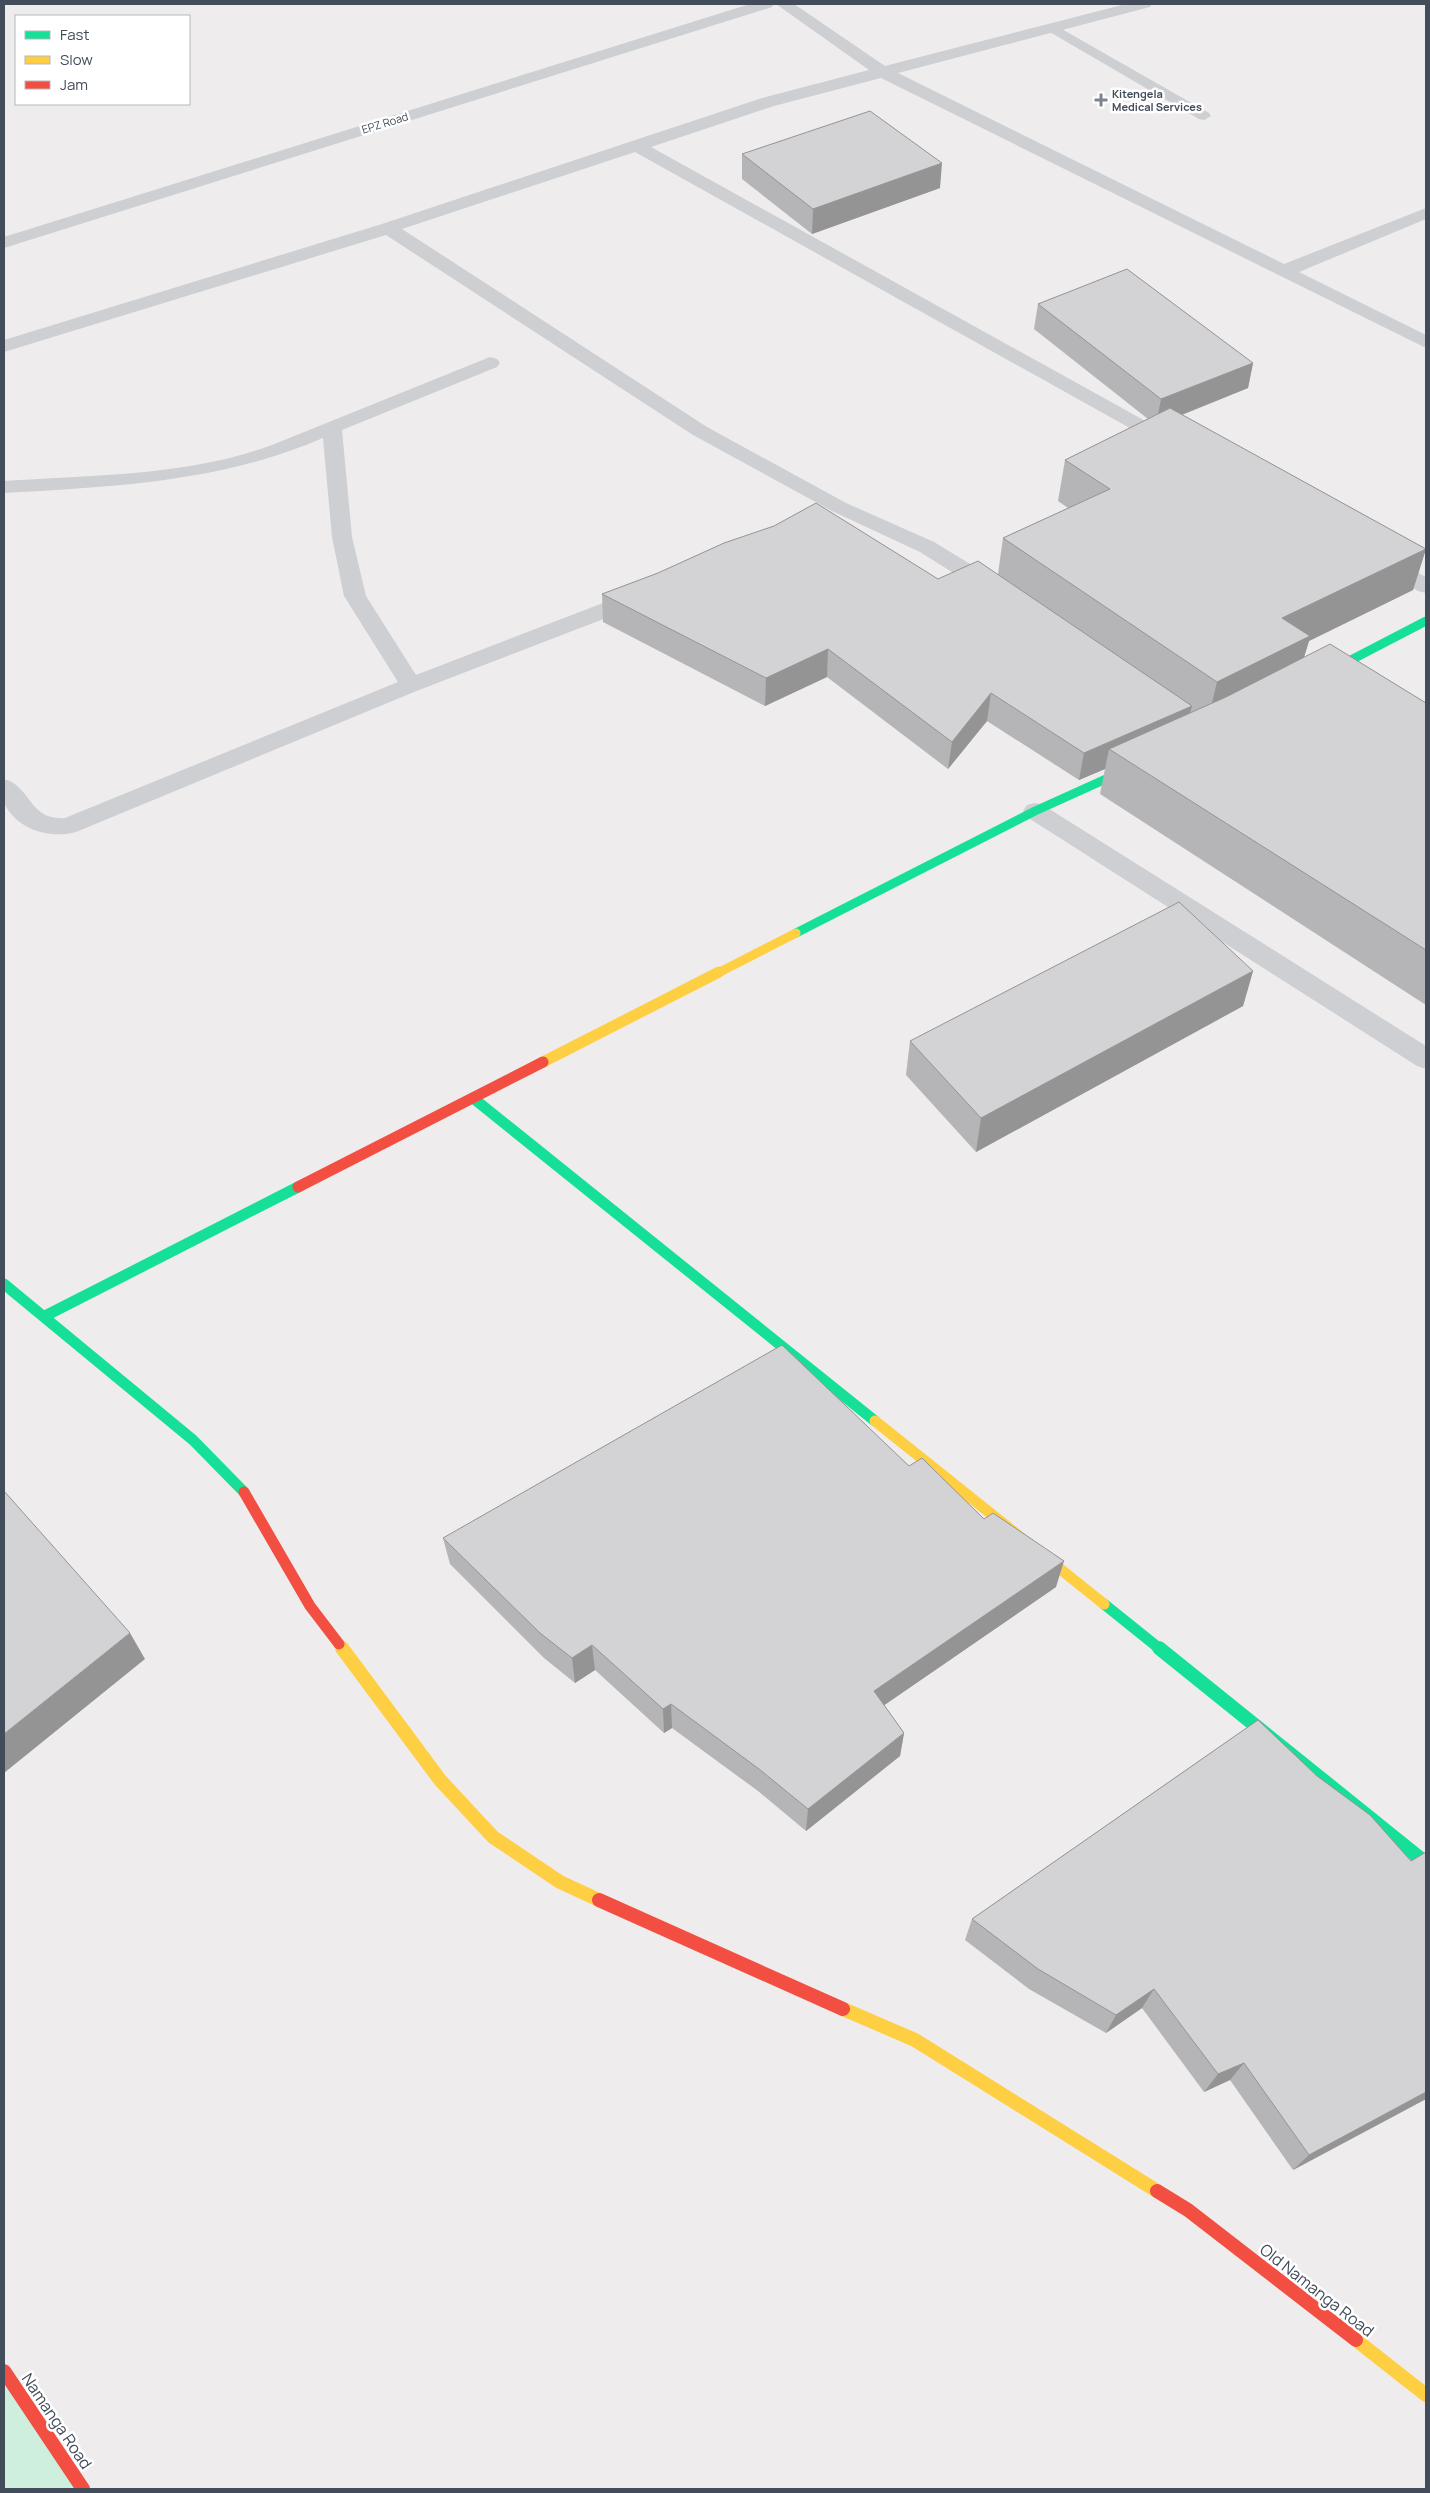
<svg xmlns="http://www.w3.org/2000/svg" width="1430" height="2493" font-family="Manrope,sans-serif">
	<style>
		.green { fill: #ceefde }
		.lines { fill: none; stroke-linecap: round; stroke-linejoin: round }
		.lane { fill: #cdcfd2; fill-rule: evenodd }
		.street { fill: #cdcfd2; fill-rule: evenodd }
		.fast-far2 { stroke: #16e098; stroke-width: 9 }
		.fast-far1 { stroke: #16e098; stroke-width: 11 }
		.fast { stroke: #16e098; stroke-width: 14 }
		.slow-far2 { stroke: #ffcf43; stroke-width: 9 }
		.slow-far1 { stroke: #ffcf43; stroke-width: 11 }
		.slow { stroke: #ffcf43; stroke-width: 14 }
		.jam-far1 { stroke: #f24e42; stroke-width: 11 }
		.jam { stroke: #f24e42; stroke-width: 14 }
		.wall { fill: #b5b5b7 }
		.shaded-wall { fill: #949495 }
		.building { fill: #d3d3d5; stroke: #949495 }
		.poi-dot { fill: #7e848d; stroke: #fff; stroke-width: 2 }
		.labels { text-anchor: middle; stroke-width: 5; stroke-linejoin: round; paint-order: stroke }
		.far-poi-label { font-size: 11px; font-weight: bold; fill: #424c5a; stroke: #fff; text-anchor: start }
		.far-street-label { font-size: 11px; fill: #424c5a; stroke: #fff }
		.near-street-label { font-size: 16px; fill: #424c5a; stroke: #fff }
	</style>
	<rect width="100%" height="100%" fill="#eeecec"/>
	<!-- green -->
	<path class="green" d="M4,2371L84,2489H4Z"/>
	<g class="lines">
		<!-- lane -->
		<path class="lane" d="M1053,24L1209,113L1211,116L1204,120L1199,119L1048,31L1046,28L1048,25Z"/>
		<!-- street -->
		<path class="street" d="M750,4H774L772,7L4,248V237Z
			M776,4H794L885,66L1126,4H1152L1150,7L898,73L1284,264L1426,208V219L1299,272L1426,335V348L881,78L774,106L651,147L1176,438L1179,442L1176,446L1169,448L1162,446L635,152L402,229L707,427L846,503L934,542L1003,584L1006,589L1003,594L995,596L987,594L920,552L832,511L693,435L386,235L4,352V340L382,224L762,98L869,70Z
			M490,357L497,359L500,363L497,367L342,430L352,537L366,596L416,675L629,593L637,591L645,593L648,598L645,603L419,690L76,832C50,839 17,830 4,803C2,797 4,786 4,779C31,786 29,821 65,818L398,682L344,596L332,537L323,438C222,482 113,487 4,493V481C93,475 188,476 272,445Z
			M1383,555L1426,577V593L1418,591L1376,567L1372,562L1376,557Z
			M1035,803L1043,805L1426,1046V1069L1417,1066L1027,817L1023,811L1027,805Z"/>
		<!-- fast-far2 -->
		<path class="fast-far2" d="M1322,675L1426,621
			M796,933L1035,811L1137,765"/>
		<!-- fast-far1 -->
		<path class="fast-far1" d="M473,1098L875,1421
			M4,1284L193,1440L244,1492
			M45,1316L298,1187
			M1104,1604L1160,1649"/>
		<!-- fast -->
		<path class="fast" d="M1159,1648L1426,1863"/>
		<!-- slow-far2 -->
		<path class="slow-far2" d="M716,974L796,933"/>
		<!-- slow-far1 -->
		<path class="slow-far1" d="M543,1062L719,972
			M875,1421L1104,1604
			M339,1644L343,1649"/>
		<!-- slow -->
		<path class="slow" d="M342,1648L440,1780L493,1837L560,1882L599,1900
			M843,2009L915,2040L1157,2191
			M1356,2340L1426,2395"/>
		<!-- jam-far1 -->
		<path class="jam-far1" d="M298,1187L543,1062
			M244,1492L310,1606L339,1644"/>
		<!-- jam -->
		<path class="jam" d="M599,1900L843,2009
			M1157,2191L1188,2210L1356,2340
			M4,2371L83,2489"/>
	</g>
	<!-- wall -->
	<path class="wall" d="M742,154L940,188L812,234L742,179Z
		M1038,304L1253,363L1248,388L1182,415L1426,549L1413,590L1309,641L1304,657L1426,703V1005L1100,794L1105,769L1079,780L987,721L948,769L827,677L765,706L603,622L602,594L938,579L998,574L1003,538L1068,508L1058,501L1065,460L1148,419L1034,329Z
		M1253,971L1243,1006L976,1152L906,1075L910,1041Z
		M909,1466L984,1519L1056,1587L884,1705L904,1733L900,1756L806,1831L758,1791L672,1728L664,1733L595,1670L575,1683L544,1658L450,1564L443,1538Z
		M1258,1720L1426,2099L1293,2170L1230,2080L1204,2092L1142,2008L1106,2033L1029,1989L965,1940L972,1919Z"/>
	<!-- shaded-wall -->
	<path class="shaded-wall" d="M942,163L940,188L812,234L813,209Z
		M1253,363L1248,388L1156,425L1161,399Z
		M1426,549L1413,590L1309,641L1298,677L1207,723L1217,682L1282,618Z
		M828,649L827,677L765,706L766,678Z
		M991,693L987,721L948,769L952,742Z
		M1192,706L1185,734L1109,749L1105,769L1079,780L1084,753Z
		M1253,971L1243,1006L976,1152L981,1118Z
		M1064,1561L1056,1587L870,1715L874,1691Z
		M130,1633L145,1659L4,1773V1734Z
		M592,1645L595,1670L575,1683L572,1658Z
		M671,1704L672,1728L664,1733L663,1709Z
		M904,1733L900,1756L806,1831L808,1809Z
		M1154,1989L1142,2008L1106,2033L1116,2015Z
		M1244,2063L1230,2080L1204,2092L1218,2074Z
		M1426,2092V2099L1293,2170L1309,2155Z"/>
	<!-- building -->
	<path class="building" d="M870,111L942,163L813,209L742,154Z
		M1127,269L1253,363L1161,399L1038,304Z
		M1170,408L1426,549L1282,618L1310,636L1217,682L1003,538L1110,489L1065,460Z
		M816,503L938,579L978,561L1192,706L1084,753L991,693L952,742L828,649L766,678L602,594L658,573L724,543L774,526Z
		M1330,644L1426,703V950L1109,749L1226,697Z
		M1179,902L1253,971L981,1118L910,1041Z
		M782,1345L909,1466L922,1458L984,1519L993,1513L1064,1561L874,1691L904,1733L808,1809L759,1769L671,1704L663,1709L592,1645L572,1658L540,1633L443,1538Z
		M4,1491L130,1633L4,1734Z
		M1258,1720L1317,1776L1370,1815L1411,1861L1426,1852V2092L1309,2155L1244,2063L1218,2074L1154,1989L1116,2015L1038,1969L972,1919Z"/>
	<!-- markers -->
	<path class="poi-dot" d="M1098.5 92.5h5v5h5v5h-5v5h-5v-5h-5v-5h5z"/>
	<g class="labels">
		<!-- far-poi labels -->
		<g class="far-poi-label">
			<text x="1112" y="98">Kitengela<tspan x="1112" dy="13">Medical Services</tspan></text>
		</g>
		<!-- far-street labels -->
		<g class="far-street-label">
			<text transform="translate(385 123) rotate(-17)" y="4">EPZ Road</text>
		</g>
		<!-- near-street labels -->
		<g class="near-street-label">
			<text transform="translate(1317 2290) rotate(38)" y="6">Old Namanga Road</text>
			<text transform="translate(57 2421) rotate(56)" y="6">Namanga Road</text>
		</g>
	</g>
	<!-- border -->
	<rect width="1430" height="2493" fill="none" stroke="#424c5a" stroke-width="10"/>
	<!-- legend -->
	<rect x="15" y="15" width="175" height="90" fill="#ffffff" stroke="#b3b7bd"/>
	<rect x="25" y="31" width="25" height="8" fill="#16e098" stroke="#b3b7bd"/>
	<text x="60" y="40" font-size="15" fill="#424c5a">Fast</text>
	<rect x="25" y="56" width="25" height="8" fill="#ffcf43" stroke="#b3b7bd"/>
	<text x="60" y="65" font-size="15" fill="#424c5a">Slow</text>
	<rect x="25" y="81" width="25" height="8" fill="#f24e42" stroke="#b3b7bd"/>
	<text x="60" y="90" font-size="15" fill="#424c5a">Jam</text>
</svg>
